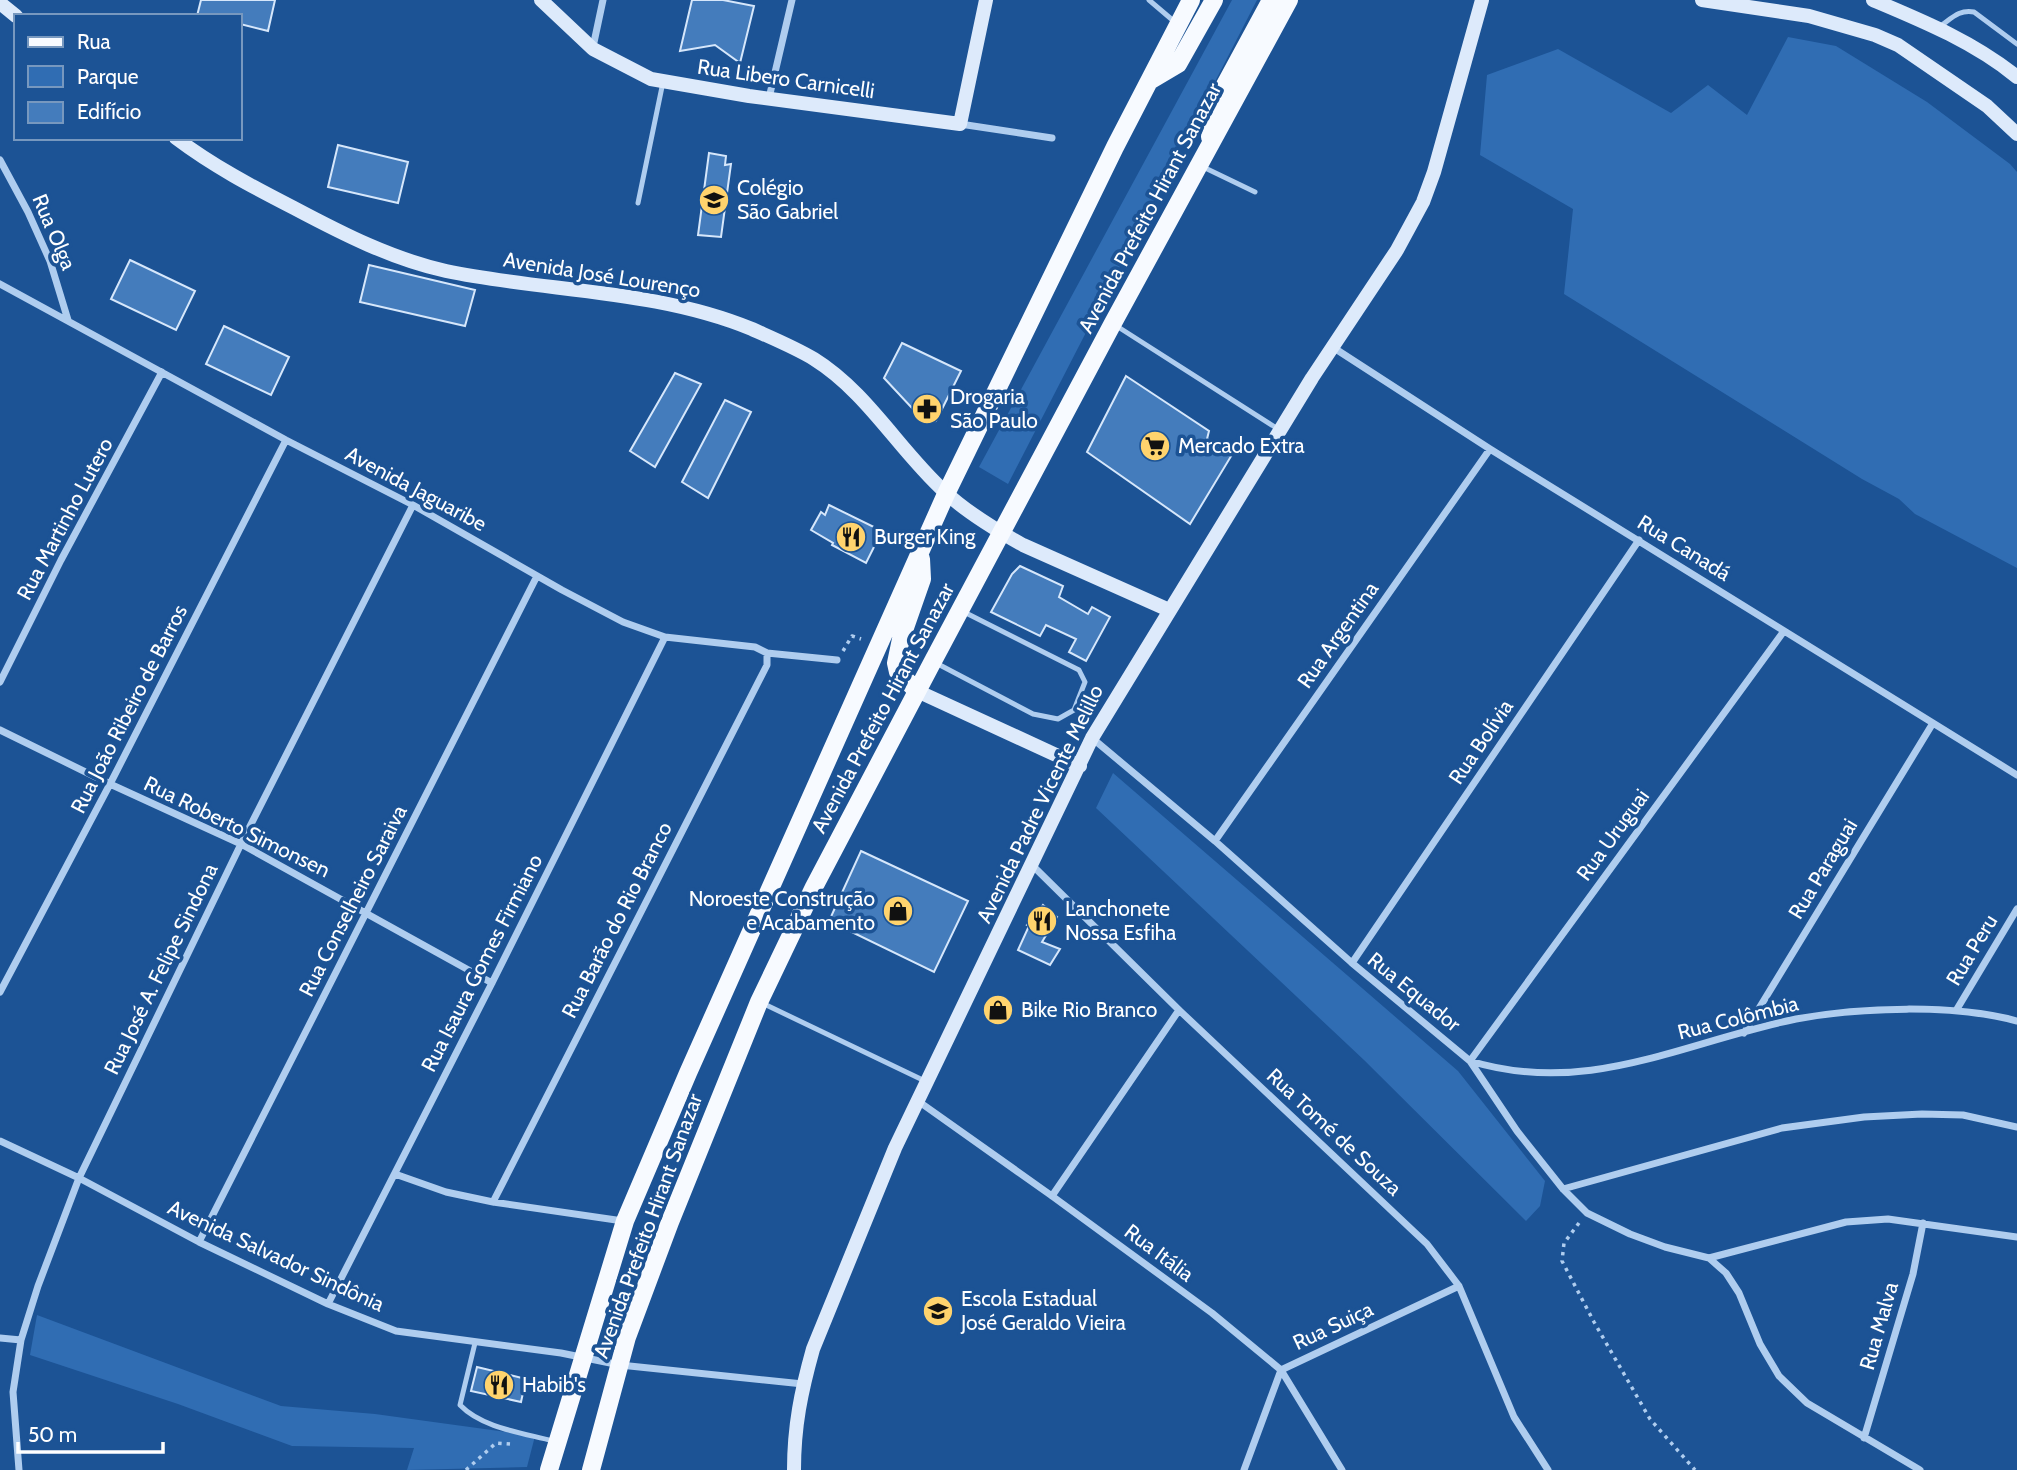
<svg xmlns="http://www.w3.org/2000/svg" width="2017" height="1470" font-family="Cabin,sans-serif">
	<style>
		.green { fill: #306db3 }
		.building { fill: #447cbc; stroke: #d6e7fb; stroke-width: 2 }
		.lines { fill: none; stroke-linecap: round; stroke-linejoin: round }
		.path { stroke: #afcdef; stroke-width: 3.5; stroke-dasharray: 3.5 5; stroke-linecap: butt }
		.lane { stroke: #afcdef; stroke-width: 5 }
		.street { stroke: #afcdef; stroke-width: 7 }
		.secondary { stroke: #ddeafb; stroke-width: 14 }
		.primary { stroke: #f7faff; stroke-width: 18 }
		.labels { text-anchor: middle; stroke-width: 7; stroke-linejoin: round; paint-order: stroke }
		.street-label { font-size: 21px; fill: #fff; stroke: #1c5395 }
		.poi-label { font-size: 21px; fill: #fff; stroke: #1c5395; text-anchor: start }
	</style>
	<rect width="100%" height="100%" fill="#1c5395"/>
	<!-- green -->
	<path class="green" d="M1232,0H1257L1008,484L979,467Z
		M1788,37L1836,46L1927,102L2010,164L2017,172V568L1915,514L1899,499L1862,479L1564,294L1573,209L1480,155L1487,75L1558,49L1671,113L1708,85L1747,115Z
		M1113,773L1458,1071L1545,1181L1540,1206L1526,1221L1364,1060L1096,808Z
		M37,1315L281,1406L375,1414L535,1436L527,1467L407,1470L414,1448L292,1446L178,1404L30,1355Z"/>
	<!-- building -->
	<path class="building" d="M201,0H275L268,31L240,24V16H197Z
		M692,0H723L754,6L740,63L715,45L680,51Z
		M338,145L408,162L398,203L328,187Z
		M709,153L726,156L725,165L731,164L721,237L698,235Z
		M130,260L195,291L176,330L111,299Z
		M369,265L475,290L465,326L360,302Z
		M224,326L289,357L271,395L206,364Z
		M902,343L961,371L936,421L925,422L884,378Z
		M675,373L701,384L655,467L630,451Z
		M1126,376L1209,431L1207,439L1233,453L1190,524L1087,452Z
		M725,400L751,412L708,498L682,482Z
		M829,505L882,531L866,563L832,545L833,543L811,530L821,512L825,515Z
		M1020,566L1063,586L1059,597L1088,614L1092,607L1110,617L1086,661L1069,652L1076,639L1046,625L1040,636L991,612L1012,574Z
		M861,851L968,901L934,972L829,921Z
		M1043,905L1057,917L1042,942L1060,949L1050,965L1018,950L1029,926L1027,925Z
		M477,1367L526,1379L521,1402L471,1391Z"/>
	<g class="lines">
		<!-- path -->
		<path class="path" d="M843,651L852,636L861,639
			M1579,1223L1564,1243L1562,1261L1594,1322L1650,1419L1695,1470
			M466,1470L496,1443L510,1444"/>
		<!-- lane -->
		<path class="lane" d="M1149,0L1176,23
			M1939,27C1951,19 1959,9 1974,12L2017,44
			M1201,166L1255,192
			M638,203L663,82
			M1115,325L1278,429
			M936,663L1033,714L1058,719L1074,710L1085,682L1079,670L964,612
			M762,1003L927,1082
			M475,1343L460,1405C482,1428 523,1433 553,1441"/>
		<!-- street -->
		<path class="street" d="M593,47L603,0
			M769,98L792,0
			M960,124L1052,138
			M0,160L28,212L50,261L68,320
			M0,284L286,440L413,505L562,590L623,622L665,637L755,647L767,653L837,660
			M1334,348L1490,449L2017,775
			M1784,631L1470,1061C1588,1097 1683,1042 1796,1019C1861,1007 1953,1004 2017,1021
			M0,682L61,560L162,372
			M0,730L110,784L241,844L492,983
			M1092,738L1215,841L1352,963L1470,1061L1517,1131L1563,1189L1587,1213L1630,1234L1665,1247L1709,1258L1726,1273L1739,1293L1760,1344L1779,1376L1807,1403L1920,1470
			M1215,841L1490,449
			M1032,865L1179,1010L1427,1244L1459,1286L1514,1417L1548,1470
			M1352,963L1639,540
			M0,992L110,784L286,440
			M1957,1009L2017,909
			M1744,1033L1933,723
			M918,1101L1052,1196L1212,1313L1281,1370L1342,1470
			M0,1141L79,1178L199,1242L328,1304L396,1331L561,1353L620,1365L803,1384
			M395,1174L446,1192L493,1202L623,1221
			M1563,1189L1782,1128L1864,1117L1922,1114L1963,1115L2017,1127
			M1052,1196L1179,1010
			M493,1202L767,665V653
			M199,1242L537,576
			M1709,1258L1846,1222L1888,1219L2017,1237
			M328,1304L492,983L665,637
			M0,1338L21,1340
			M1864,1438L1913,1274L1923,1223
			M19,1470L13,1392L21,1340L38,1286L79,1178L241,844L413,505
			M1244,1470L1281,1370L1459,1286"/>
		<!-- secondary -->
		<path class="secondary" d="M541,0L593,49L651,79L749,96L960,124L986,0
			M1702,0L1809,16L1875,35L1898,45L1987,106L2017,134
			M1873,0C1923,21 1974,42 2017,77
			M0,3L16,16
			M176,138C213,166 253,187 294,208C343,234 392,259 446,271C547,292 655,289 752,329C772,338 796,348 814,359C867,392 899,450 944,491C966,512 996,530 1023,545L1169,610
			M917,691L1080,766
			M794,1470C794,1426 801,1392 813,1349L895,1148L1092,738L1312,378L1397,250L1423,202L1434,172L1482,0"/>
		<!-- primary -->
		<path class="primary" d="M1151,80L1178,64L1214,0
			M1210,137L1213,107L1271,0
			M917,691L898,672L896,663L901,639L922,579L921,559
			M549,1470L625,1221L688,1073L946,494L1115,147L1191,0
			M591,1470L627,1337L670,1222L759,1002L814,887L933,661L1113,323L1289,0"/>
	</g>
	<!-- icons -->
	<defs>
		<g id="school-disc" transform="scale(1.575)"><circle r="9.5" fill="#ffd36d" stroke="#1c5395"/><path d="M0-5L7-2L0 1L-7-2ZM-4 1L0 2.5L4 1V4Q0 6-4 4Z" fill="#111"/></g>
		<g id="pharmacy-disc" transform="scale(1.575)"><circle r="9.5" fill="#ffd36d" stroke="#1c5395"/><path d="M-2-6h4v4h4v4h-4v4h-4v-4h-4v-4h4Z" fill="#111"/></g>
		<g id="supermarket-disc" transform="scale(1.575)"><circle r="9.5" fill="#ffd36d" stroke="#1c5395"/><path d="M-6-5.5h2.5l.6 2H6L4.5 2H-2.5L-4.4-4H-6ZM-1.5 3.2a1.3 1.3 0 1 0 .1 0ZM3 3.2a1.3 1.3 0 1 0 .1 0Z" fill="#111"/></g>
		<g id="restaurant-disc" transform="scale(1.575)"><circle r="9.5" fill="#ffd36d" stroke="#1c5395"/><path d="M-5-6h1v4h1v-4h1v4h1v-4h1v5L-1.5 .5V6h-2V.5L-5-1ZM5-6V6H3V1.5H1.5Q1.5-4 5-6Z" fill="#111"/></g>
		<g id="shop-disc" transform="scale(1.575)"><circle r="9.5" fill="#ffd36d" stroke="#1c5395"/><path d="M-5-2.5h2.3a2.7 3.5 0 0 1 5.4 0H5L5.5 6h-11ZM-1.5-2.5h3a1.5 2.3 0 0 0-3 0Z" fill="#111"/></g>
	</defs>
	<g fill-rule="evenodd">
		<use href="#school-disc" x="714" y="200"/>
		<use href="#pharmacy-disc" x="927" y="409"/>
		<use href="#supermarket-disc" x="1155" y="446"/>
		<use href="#restaurant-disc" x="851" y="537"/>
		<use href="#shop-disc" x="898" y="911"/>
		<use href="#restaurant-disc" x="1042" y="921"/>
		<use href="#shop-disc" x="998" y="1010"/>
		<use href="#school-disc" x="938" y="1311"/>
		<use href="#restaurant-disc" x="499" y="1385"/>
	</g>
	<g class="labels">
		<!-- street labels -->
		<g class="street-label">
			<text transform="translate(786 79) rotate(8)" y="7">Rua Libero Carnicelli</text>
			<text transform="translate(1150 208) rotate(-62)" y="7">Avenida Prefeito Hirant Sanazar</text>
			<text transform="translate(54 232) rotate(67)" y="7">Rua Olga</text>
			<text transform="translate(602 275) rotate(9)" y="7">Avenida José Lourenço</text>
			<text transform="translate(416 489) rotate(28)" y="7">Avenida Jaguaribe</text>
			<text transform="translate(65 519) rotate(-62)" y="7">Rua Martinho Lutero</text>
			<text transform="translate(1684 548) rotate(32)" y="7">Rua Canadá</text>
			<text transform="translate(1338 635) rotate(-55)" y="7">Rua Argentina</text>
			<text transform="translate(883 708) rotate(-62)" y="7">Avenida Prefeito Hirant Sanazar</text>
			<text transform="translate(129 709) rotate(-63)" y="7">Rua João Ribeiro de Barros</text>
			<text transform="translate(1481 742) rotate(-56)" y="7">Rua Bolívia</text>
			<text transform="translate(1040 804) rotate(-64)" y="7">Avenida Padre Vicente Melillo</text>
			<text transform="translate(237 827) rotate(26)" y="7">Rua Roberto Simonsen</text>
			<text transform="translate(1613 835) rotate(-54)" y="7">Rua Uruguai</text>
			<text transform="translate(1823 869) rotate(-59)" y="7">Rua Paraguai</text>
			<text transform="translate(353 901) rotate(-63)" y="7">Rua Conselheiro Saraiva</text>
			<text transform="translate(617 920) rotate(-63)" y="7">Rua Barão do Rio Branco</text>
			<text transform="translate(1972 950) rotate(-59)" y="7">Rua Peru</text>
			<text transform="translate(482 963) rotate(-63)" y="7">Rua Isaura Gomes Firmiano</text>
			<text transform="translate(161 969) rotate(-64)" y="7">Rua José A. Felipe Sindona</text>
			<text transform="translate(1414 992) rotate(39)" y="7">Rua Equador</text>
			<text transform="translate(1738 1018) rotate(-14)" y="7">Rua Colômbia</text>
			<text transform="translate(1334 1132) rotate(43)" y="7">Rua Tomé de Souza</text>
			<text transform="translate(648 1226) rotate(-70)" y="7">Avenida Prefeito Hirant Sanazar</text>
			<text transform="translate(1159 1253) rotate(37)" y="7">Rua Itália</text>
			<text transform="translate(276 1256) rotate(25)" y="7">Avenida Salvador Sindônia</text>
			<text transform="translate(1333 1326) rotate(-25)" y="7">Rua Suiça</text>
			<text transform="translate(1879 1326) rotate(-74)" y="7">Rua Malva</text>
		</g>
		<!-- poi labels -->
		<g class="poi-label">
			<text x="737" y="195">Colégio<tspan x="737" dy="24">São Gabriel</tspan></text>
			<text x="950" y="404">Drogaria<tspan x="950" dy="24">São Paulo</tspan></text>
			<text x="1178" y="453">Mercado Extra</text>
			<text x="874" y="544">Burger King</text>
			<text x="875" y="906" text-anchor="end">Noroeste Construção<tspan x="875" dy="24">e Acabamento</tspan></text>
			<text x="1065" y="916">Lanchonete<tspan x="1065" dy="24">Nossa Esfiha</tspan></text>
			<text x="1021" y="1017">Bike Rio Branco</text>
			<text x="961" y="1306">Escola Estadual<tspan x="961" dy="24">José Geraldo Vieira</tspan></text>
			<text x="522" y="1392">Habib's</text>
		</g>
	</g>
	<!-- legend -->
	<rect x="14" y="14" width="228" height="126" fill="#1c5395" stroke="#7798bf" stroke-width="2"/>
	<rect x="28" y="37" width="35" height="10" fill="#f7faff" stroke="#7798bf" stroke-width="2"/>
	<text x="77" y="49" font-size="21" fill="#ffffff">Rua</text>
	<rect x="28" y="66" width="35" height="21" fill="#306db3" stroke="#7798bf" stroke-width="2"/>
	<text x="77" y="84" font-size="21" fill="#ffffff">Parque</text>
	<rect x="28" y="102" width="35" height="21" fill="#447cbc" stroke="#7798bf" stroke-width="2"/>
	<text x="77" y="119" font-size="21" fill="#ffffff">Edifício</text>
	<!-- scale -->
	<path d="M18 1442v10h145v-10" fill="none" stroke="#ffffff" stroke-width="3.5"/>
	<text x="28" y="1442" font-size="21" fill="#ffffff" stroke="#1c5395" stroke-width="5" paint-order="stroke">50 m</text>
</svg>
